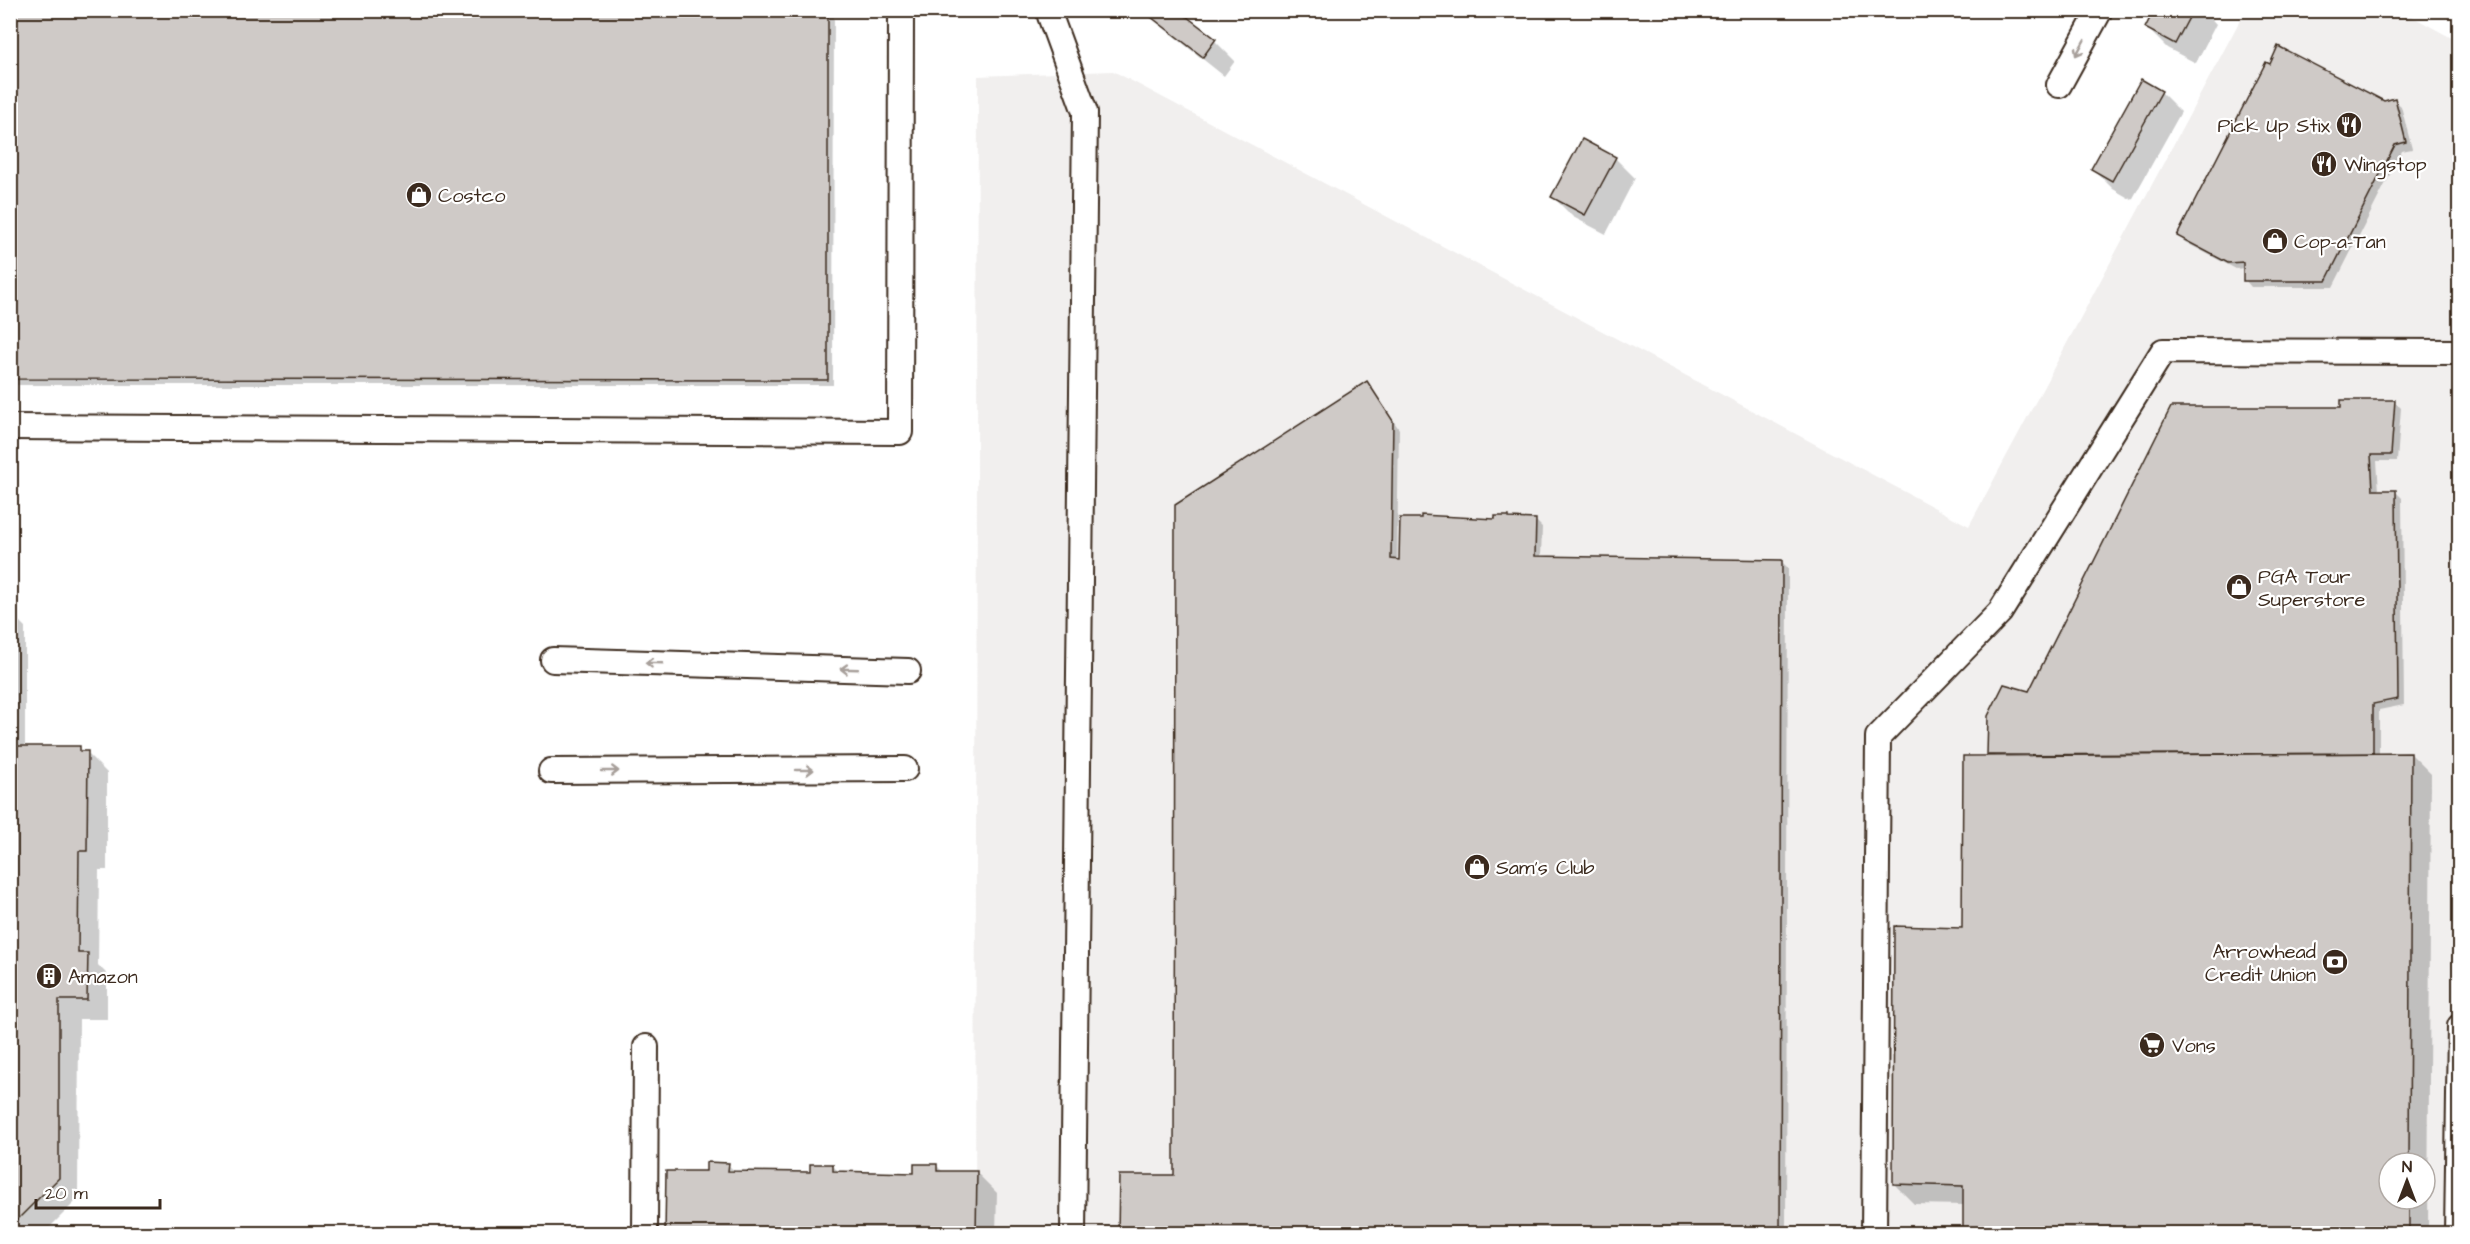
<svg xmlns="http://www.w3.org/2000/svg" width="2470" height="1244" font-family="'Architects Daughter',sans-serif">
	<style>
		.built { fill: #f1efee; fill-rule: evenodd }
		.shadow { fill: #0003; fill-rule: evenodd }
		.building { fill: #cfcac7; stroke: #3b2a1e; stroke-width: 1.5 }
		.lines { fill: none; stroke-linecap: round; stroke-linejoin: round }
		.service-casing { stroke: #3b2a1e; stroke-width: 28 }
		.service { stroke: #fff; stroke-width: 24 }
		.oneway { stroke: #a79f9a }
		.labels { text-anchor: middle; stroke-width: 4.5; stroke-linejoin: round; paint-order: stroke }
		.poi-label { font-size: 20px; fill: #3b2a1e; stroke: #fff; text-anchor: start }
	</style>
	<rect width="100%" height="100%" fill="#fff"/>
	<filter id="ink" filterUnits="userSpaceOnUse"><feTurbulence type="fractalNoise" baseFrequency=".0167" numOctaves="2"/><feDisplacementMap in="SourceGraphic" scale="12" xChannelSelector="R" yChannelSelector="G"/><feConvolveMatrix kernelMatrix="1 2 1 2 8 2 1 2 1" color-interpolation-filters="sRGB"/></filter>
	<g filter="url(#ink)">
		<!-- built -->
		<path class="built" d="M2245,11H2402L2459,42V1233L975,1234L978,76L1113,71L1969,526ZM2389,1163H2425V1199H2389Z"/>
		<!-- shadow -->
		<path class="shadow" d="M10,10H834L833,385H10Z
			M1141,10H1176L1215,41L1235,61L1224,76Z
			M2156,10H2203L2216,24L2196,63L2167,48L2147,28Z
			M2161,92L2181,112L2132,200L2113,189L2093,169Z
			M2394,100L2401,106L2412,149L2402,151L2333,287H2251L2245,280L2244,268L2236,269L2185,242L2179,236Z
			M1615,158L1635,178L1606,234L1573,217L1553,197Z
			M1367,383L1399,429L1397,561L1510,520H1535L1542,527L1541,558L1781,561L1788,568L1786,1234H1120L1175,1177Z
			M2394,401L2401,408L2397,461H2377L2379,491H2395L2402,498L2404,705L2379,710V754H2411L2431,774L2428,1234H1964L1965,1205L1914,1204L1894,1184L1964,929L1991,757L1988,755L2029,693L2342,409ZM2389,1163H2425V1199H2389Z
			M10,612L25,627V748H79L87,753L107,773V870H99L98,965L107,974V1019H79L78,1199L43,1234H10Z
			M728,1165L736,1172L812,1174L832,1165L840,1173L915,1174L936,1165L943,1172L977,1173L997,1193L996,1234H667L708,1173Z"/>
		<!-- building -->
		<path class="building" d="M10,10H828V380L10,379Z
			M1142,10H1178L1216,39L1203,57Z
			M2154,10H2193L2175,44L2145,28Z
			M2278,46L2384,101L2395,98L2406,142L2395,145L2326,281H2243V262L2228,263L2177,236L2266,62L2270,64Z
			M2141,79L2162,91L2112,181L2091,169Z
			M1582,139L1616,157L1585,215L1551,197Z
			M1367,381L1393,421L1391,559L1399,560L1400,518H1421V515L1495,519V516H1509V518L1536,519L1535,556L1782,560L1780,1234H1118L1119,1175H1174L1175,505Z
			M2341,400H2395L2391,455H2371L2373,490H2396L2398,699L2373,704V753L1987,755L1988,716L2004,684L2029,691L2171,407H2341Z
			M10,746H80V751H88L87,851H79L78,953H88L87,1000H59V1178L10,1227Z
			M2411,753L2409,1163H2389V1199H2409V1234H1963V1186L1893,1184L1894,926L1962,928L1963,756Z
			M706,1162L729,1163L728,1171L810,1172V1164H833V1171L914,1173V1164H937V1171H977L976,1234H665L666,1171H706Z"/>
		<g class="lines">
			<!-- service casing -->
			<g class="service-casing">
				<path id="service" d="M1050,10V16L1085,112L1073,1234
					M2059,85L2100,10
					M10,427L900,432L901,10
					M553,660L908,671
					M551,771L905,769
					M645,1234L646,1047
					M1874,1234L1878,737L2000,612L2163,351L2460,352
					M2457,1234L2460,1026"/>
			</g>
			<!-- service -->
			<use href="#service" class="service"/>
		</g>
		<!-- one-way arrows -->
		<defs><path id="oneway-shaft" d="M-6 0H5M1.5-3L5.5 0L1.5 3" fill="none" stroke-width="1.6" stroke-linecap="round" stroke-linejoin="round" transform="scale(1.5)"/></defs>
		<g class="oneway">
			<use href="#oneway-shaft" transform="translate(2080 48) rotate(119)"/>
			<use href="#oneway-shaft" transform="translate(654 663) rotate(-178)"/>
			<use href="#oneway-shaft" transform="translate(849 669) rotate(-178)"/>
			<use href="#oneway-shaft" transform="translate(805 770)"/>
			<use href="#oneway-shaft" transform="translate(610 771)"/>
		</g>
	</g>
	<!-- icons -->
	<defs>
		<g id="restaurant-disc" transform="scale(1.35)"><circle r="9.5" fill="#3b2a1e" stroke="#fff"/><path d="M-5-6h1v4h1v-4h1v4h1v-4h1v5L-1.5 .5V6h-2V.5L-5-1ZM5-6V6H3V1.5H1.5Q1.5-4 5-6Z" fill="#fff"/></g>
		<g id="shop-disc" transform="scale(1.35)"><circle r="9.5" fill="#3b2a1e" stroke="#fff"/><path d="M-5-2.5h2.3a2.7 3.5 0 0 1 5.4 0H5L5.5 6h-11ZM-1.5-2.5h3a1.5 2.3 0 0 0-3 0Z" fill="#fff"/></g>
		<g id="bank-disc" transform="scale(1.35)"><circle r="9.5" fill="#3b2a1e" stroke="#fff"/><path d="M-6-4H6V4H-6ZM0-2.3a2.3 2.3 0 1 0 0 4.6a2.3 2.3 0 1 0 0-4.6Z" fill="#fff"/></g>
		<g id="building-disc" transform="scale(1.35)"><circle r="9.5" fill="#3b2a1e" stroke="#fff"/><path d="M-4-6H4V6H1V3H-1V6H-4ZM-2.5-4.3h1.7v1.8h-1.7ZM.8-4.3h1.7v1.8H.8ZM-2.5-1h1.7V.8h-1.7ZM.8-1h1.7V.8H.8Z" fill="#fff"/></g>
		<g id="supermarket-disc" transform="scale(1.35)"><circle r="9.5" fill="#3b2a1e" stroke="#fff"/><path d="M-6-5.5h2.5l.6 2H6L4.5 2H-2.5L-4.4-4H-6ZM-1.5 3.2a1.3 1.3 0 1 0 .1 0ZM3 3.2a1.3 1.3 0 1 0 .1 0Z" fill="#fff"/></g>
	</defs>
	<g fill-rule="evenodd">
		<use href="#restaurant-disc" x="2349" y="125"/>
		<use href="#restaurant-disc" x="2324" y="164"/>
		<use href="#shop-disc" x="419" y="195"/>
		<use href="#shop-disc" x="2275" y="241"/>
		<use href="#shop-disc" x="2239" y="587"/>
		<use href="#shop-disc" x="1477" y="867"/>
		<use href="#bank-disc" x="2335" y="962"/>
		<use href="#building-disc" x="49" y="976"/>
		<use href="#supermarket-disc" x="2152" y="1045"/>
	</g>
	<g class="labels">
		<!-- poi labels -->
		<g class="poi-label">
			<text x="2330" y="132" text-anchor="end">Pick Up Stix</text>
			<text x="2344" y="171">Wingstop</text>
			<text x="438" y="202">Costco</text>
			<text x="2294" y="248">Cop-a-Tan</text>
			<text x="2258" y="583">PGA Tour<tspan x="2258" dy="23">Superstore</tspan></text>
			<text x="1496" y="874">Sam's Club</text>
			<text x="2316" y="958" text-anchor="end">Arrowhead<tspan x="2316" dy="23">Credit Union</tspan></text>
			<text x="68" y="983">Amazon</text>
			<text x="2172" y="1052">Vons</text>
		</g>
	</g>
	<!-- margin -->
	<rect width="2470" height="1244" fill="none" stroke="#fff" stroke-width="36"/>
	<rect x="18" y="18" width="2434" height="1208" fill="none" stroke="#3b2a1e" stroke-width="2" filter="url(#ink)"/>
	<!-- north arrow -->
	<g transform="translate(2407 1181)"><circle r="28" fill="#ffffff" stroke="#b1aaa5" stroke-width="1.5"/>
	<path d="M0-4.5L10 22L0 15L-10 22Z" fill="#3b2a1e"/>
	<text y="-9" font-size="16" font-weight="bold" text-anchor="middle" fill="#3b2a1e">N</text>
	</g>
	<!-- scale -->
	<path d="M36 1199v9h124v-9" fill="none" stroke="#3b2a1e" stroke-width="3"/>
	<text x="45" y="1199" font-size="18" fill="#3b2a1e" stroke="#ffffff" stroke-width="4.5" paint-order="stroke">20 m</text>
</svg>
